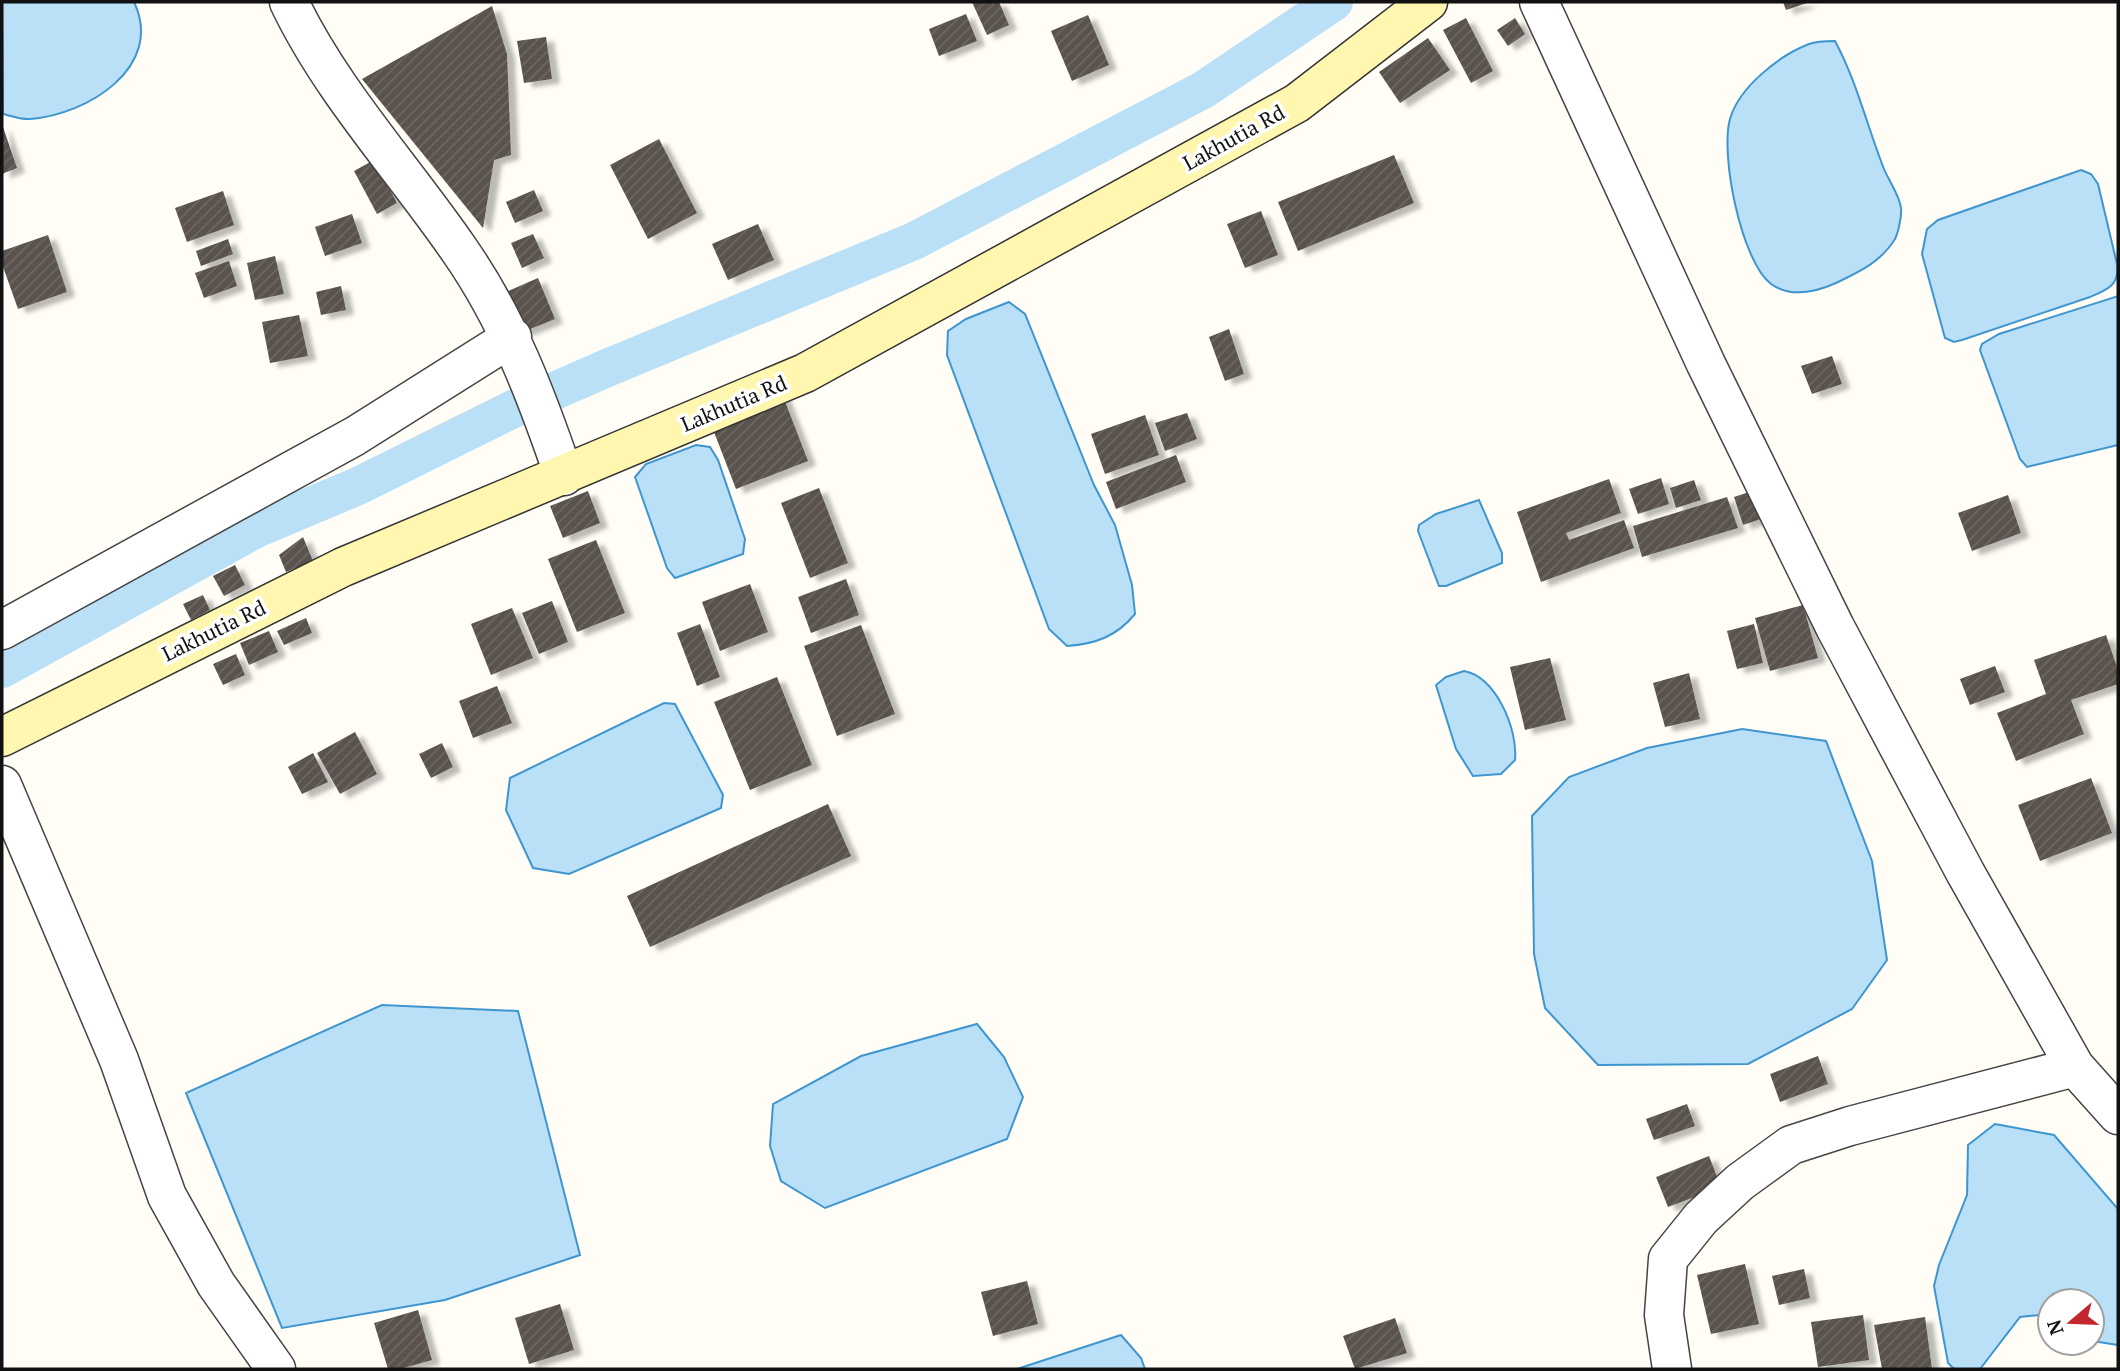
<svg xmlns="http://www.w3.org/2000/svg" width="2120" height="1371" font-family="'PT Serif',serif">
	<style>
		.water { fill: #b9e0f7; stroke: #3f96cf; stroke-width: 2 }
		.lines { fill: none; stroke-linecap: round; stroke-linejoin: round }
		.canal { stroke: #b9e0f7; stroke-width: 38 }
		.building { fill: url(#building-hatch); filter: url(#shadow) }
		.street-casing { stroke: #444; stroke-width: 41 }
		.secondary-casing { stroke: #333; stroke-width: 41 }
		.street { stroke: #fff; stroke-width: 38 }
		.secondary { stroke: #fff6b0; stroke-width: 38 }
		.labels { text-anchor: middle; stroke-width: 7; stroke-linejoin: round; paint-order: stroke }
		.street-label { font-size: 21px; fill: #111; stroke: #fff }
	</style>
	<defs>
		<pattern id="building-hatch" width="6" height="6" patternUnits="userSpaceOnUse" patternTransform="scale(1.75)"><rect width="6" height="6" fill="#5a524d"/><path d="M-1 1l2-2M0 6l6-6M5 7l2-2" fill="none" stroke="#6d6662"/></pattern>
		<filter id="shadow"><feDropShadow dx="8" dy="4.5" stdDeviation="2" flood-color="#0004"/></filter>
	</defs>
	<rect width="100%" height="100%" fill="#fffdf5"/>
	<!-- water -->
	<path class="water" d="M2,2H134C165,67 87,115 30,119C22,120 11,116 3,114Z
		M1835,41C1857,82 1867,126 1884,169C1889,181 1900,196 1901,208C1902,216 1898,233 1895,239C1881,262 1859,272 1836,283C1816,292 1791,298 1771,284C1741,261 1720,154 1730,119C1739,87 1780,55 1809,44C1817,41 1827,41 1835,41Z
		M2081,170L2091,174L2098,184L2117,264C2120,285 2107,290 2090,297L1962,340L1954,342L1945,338L1922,254L1927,229L1938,220Z
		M2118,296V445L2027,467L2020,459L1980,350L1982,344L1999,334Z
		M1009,302L1025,314L1094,485L1115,525L1132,585L1135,614C1117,636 1096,644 1067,646L1049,629L947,355L948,331L966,319Z
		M696,445L710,447L718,460L745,539L743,554L675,578L667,568L635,477L646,464Z
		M1479,500L1502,553V563L1446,586H1439L1418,531L1419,525L1436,514Z
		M1464,671C1496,677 1518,729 1515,760L1501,774L1473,776L1456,749L1436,685L1446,677Z
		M664,703L675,704L723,795L721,808L569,874L533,868L506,810L510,778Z
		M1742,729L1826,741L1872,861L1887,960L1852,1009L1748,1064L1598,1065L1545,1008L1534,954L1532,816L1569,777L1647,748Z
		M382,1005L518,1011L580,1255L445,1300L282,1328L186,1093Z
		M977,1024L1004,1057L1023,1097L1007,1139L825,1208L781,1181L770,1146L773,1104L861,1056Z
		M1995,1124L2054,1135L2118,1209V1345L2092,1341V1301H2050V1314L2020,1317L1980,1369H1954L1948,1363L1934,1286L1939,1265L1967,1195L1968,1145Z
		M1121,1335L1141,1358L1145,1369H1017Z"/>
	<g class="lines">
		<!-- canal -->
		<path class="canal" d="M2,669L256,529L358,486L513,409L607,368L914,241L1203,90L1334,2"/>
	</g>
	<!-- building -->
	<path class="building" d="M972,2H999L1009,25L987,35Z
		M1783,2H1810L1786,10Z
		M492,6L507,54L511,155L494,160L483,228L362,79Z
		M966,14L977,41L939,56L929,29Z
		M1088,15L1109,65L1072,81L1051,31Z
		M1466,18L1493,71L1471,83L1443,30Z
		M1515,18L1525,34L1508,46L1497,30Z
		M546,37L552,79L524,83L517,41Z
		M1428,38L1450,70L1400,103L1379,72Z
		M2,124L17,168L2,174Z
		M659,139L697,213L648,239L610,165Z
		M1394,155L1414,203L1298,251L1278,202Z
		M374,160L397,203L377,214L354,171Z
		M534,190L543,211L515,223L506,202Z
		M223,191L234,225L187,242L175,208Z
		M1261,211L1278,255L1245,268L1227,224Z
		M352,214L362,243L325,256L315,227Z
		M758,224L774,260L728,280L712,244Z
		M533,234L544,258L522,268L511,243Z
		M48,235L67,292L18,309L2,264V251Z
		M228,239L233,254L201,266L196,251Z
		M275,256L284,294L255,300L247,263Z
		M229,261L237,286L204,298L195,273Z
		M538,278L555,319L523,332L506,292Z
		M341,286L346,310L321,315L316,292Z
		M299,315L308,356L270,363L262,322Z
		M1229,329L1244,374L1225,381L1209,337Z
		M1832,356L1842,384L1812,394L1801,366Z
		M781,391L808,461L736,489L709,419Z
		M1187,413L1197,439L1165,451L1155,423Z
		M1145,415L1159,455L1105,474L1091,434Z
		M1176,455L1186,482L1116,509L1106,482Z
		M1661,478L1669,504L1638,514L1629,489Z
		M1609,479L1621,513L1566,533L1569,540L1624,520L1634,548L1541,582L1517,512Z
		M1694,480L1701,500L1676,508L1670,488Z
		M819,488L848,563L810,578L781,503Z
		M1758,489L1767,517L1743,525L1734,497Z
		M588,491L600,523L563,538L550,506Z
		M2008,495L2021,533L1972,551L1958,513Z
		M1727,497L1738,528L1642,557L1633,526Z
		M303,537L313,561L286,572L279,555Z
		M596,540L625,613L577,632L548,559Z
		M235,565L245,585L224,596L213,576Z
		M846,579L859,615L811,633L798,597Z
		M750,584L768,632L720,651L702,602Z
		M203,595L210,610L191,620L183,604Z
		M552,601L568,642L539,654L522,613Z
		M1803,605L1818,658L1770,671L1755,618Z
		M512,608L533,658L491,675L471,624Z
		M306,618L312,633L284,645L277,631Z
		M700,624L720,677L697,686L677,633Z
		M1754,624L1763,663L1737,669L1727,631Z
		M861,625L895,714L837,736L804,646Z
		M269,631L278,652L249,665L240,643Z
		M2106,635L2118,670V684L2071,700L2084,734L2016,761L1997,713L2046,694L2034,660Z
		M236,654L245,675L223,685L213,664Z
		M1550,658L1566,720L1525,730L1510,667Z
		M1995,666L2005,692L1970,705L1960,679Z
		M1689,673L1700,719L1665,727L1653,683Z
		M777,677L812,765L750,790L714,702Z
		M497,686L512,723L473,738L459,701Z
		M355,732L377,774L340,794L317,753Z
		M442,743L453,767L431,778L419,754Z
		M313,753L328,782L302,794L288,767Z
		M2091,778L2112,833L2040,861L2018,805Z
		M828,804L851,856L650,947L627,896Z
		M1818,1056L1828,1084L1780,1102L1770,1074Z
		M1687,1104L1695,1126L1654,1140L1646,1119Z
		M1709,1156L1721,1187L1668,1207L1656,1177Z
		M1745,1264L1759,1324L1711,1334L1697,1275Z
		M1804,1269L1810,1298L1779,1305L1772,1276Z
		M1027,1281L1038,1324L993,1336L981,1292Z
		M560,1304L574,1350L529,1364L515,1318Z
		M418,1310L432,1360L400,1369H388L374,1323Z
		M1863,1315L1869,1360L1818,1367L1811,1322Z
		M1925,1317L1932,1369H1882L1874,1325Z
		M1395,1318L1407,1353L1355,1369L1343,1336Z"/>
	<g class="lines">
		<!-- street casing -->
		<g class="street-casing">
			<path id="street" d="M289,2C332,92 403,168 460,251C508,320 537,397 564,476
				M1539,2L1706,364L1835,627L1965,872L2075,1067L2118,1115
				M2,630L355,436L512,337
				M2,785L119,1060L167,1196L216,1284L276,1369
				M1672,1369L1664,1315L1668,1259L1701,1218L1740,1182L1791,1145L1850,1126L2075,1067"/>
		</g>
		<!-- secondary casing -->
		<g class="secondary-casing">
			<path id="secondary" d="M2,737L343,567L805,373L1297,103L1428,2"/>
		</g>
		<!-- street -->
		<use href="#street" class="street"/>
		<!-- secondary -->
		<use href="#secondary" class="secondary"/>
	</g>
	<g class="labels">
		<!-- street labels -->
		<g class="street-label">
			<text transform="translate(1234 138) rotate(-29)" y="7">Lakhutia Rd</text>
			<text transform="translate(734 404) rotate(-23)" y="7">Lakhutia Rd</text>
			<text transform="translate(214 631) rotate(-26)" y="7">Lakhutia Rd</text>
		</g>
	</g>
	<!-- border -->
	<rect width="2120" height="1371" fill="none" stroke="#111111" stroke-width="7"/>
	<!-- north arrow -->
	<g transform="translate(2071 1322) rotate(251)"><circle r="33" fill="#ffffff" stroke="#a0a0a0" stroke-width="2"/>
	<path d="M0-5L12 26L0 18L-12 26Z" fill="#c4262e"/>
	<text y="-10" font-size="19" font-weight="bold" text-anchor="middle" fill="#111111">N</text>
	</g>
</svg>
